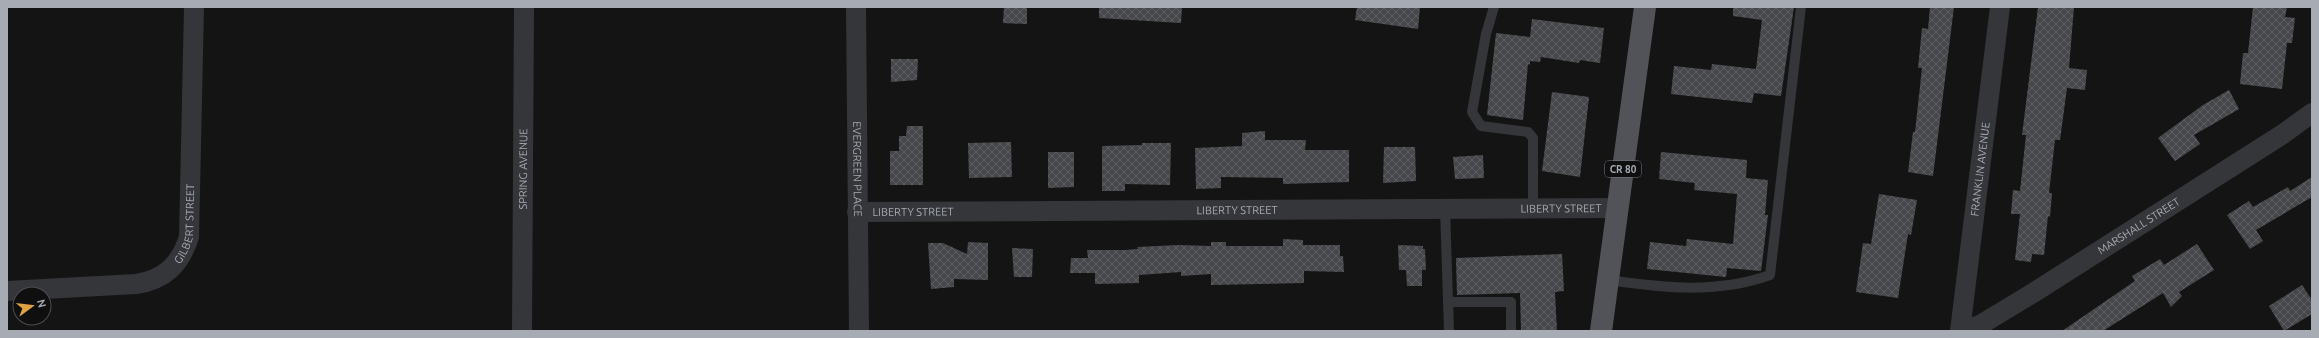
<svg xmlns="http://www.w3.org/2000/svg" width="2319" height="338" font-family="Ubuntu,sans-serif">
	<style>
		.building { fill: url(#building-cross-hatch) }
		.lines { fill: none; stroke-linecap: round; stroke-linejoin: round }
		.lane { stroke: #35363a; stroke-width: 10 }
		.street { stroke: #35363a; stroke-width: 20 }
		.primary { stroke: #515358; stroke-width: 22 }
		.labels { text-anchor: middle; stroke-width: 3.5; stroke-linejoin: round; paint-order: stroke }
		.shield { fill: #0f0f10; stroke: #797c83; stroke-width: 1 }
		.shield-label { font-size: 10px; font-weight: bold; fill: #a7abb4 }
		.street-label { font-size: 11px; fill: #a7abb4; stroke: #0f0f10 }
	</style>
	<defs>
		<pattern id="building-cross-hatch" width="8" height="8" patternUnits="userSpaceOnUse"><rect width="8" height="8" fill="#46474a"/><path d="M0 0l8 8M0 8l8-8" fill="none" stroke="#5e5f62"/></pattern>
	</defs>
	<rect width="100%" height="100%" fill="#141415"/>
	<!-- building -->
	<path class="building" d="M1004,7H1027V24L1003,23Z
		M1099,7H1182L1181,23L1099,18Z
		M1357,7H1420L1418,29L1355,20Z
		M1733,7H1794L1781,96L1754,93L1752,103L1671,94L1674,66L1711,70L1712,64L1756,69L1762,20L1733,16Z
		M1930,7H1954L1933,176L1908,172L1913,132H1915L1922,68H1918L1922,28L1928,29Z
		M2038,7H2074L2069,68L2087,70L2085,90L2067,88L2060,140H2055L2049,193H2052L2050,217L2048,216L2044,255L2032,254L2031,262L2015,260L2020,214H2011L2013,190L2020,191L2026,135H2022Z
		M2253,7H2287L2285,17L2295,18L2292,43H2287L2282,89L2240,84L2243,53H2248Z
		M1532,19L1604,28L1600,63L1580,60L1579,63L1541,57L1540,62L1530,61V65L1528,64L1523,120L1487,115L1496,33L1530,37Z
		M891,59H918L917,80L891,82Z
		M2229,90L2239,109L2194,135L2200,144L2175,161L2158,138L2203,105Z
		M1552,92L1589,97L1580,177L1542,171Z
		M907,126H923V185H890V151H899V136H906Z
		M1265,131V140H1306L1305,150H1349V182L1283,184V178L1221,177V188L1196,189L1195,148L1242,146V133Z
		M1011,142L1012,177L969,178L968,143Z
		M1142,143H1171L1170,185L1125,184V191H1102V146L1142,145Z
		M1384,147H1415L1416,181L1383,183Z
		M1048,152H1074V187L1048,188Z
		M1661,152L1747,160L1746,178L1768,180L1765,215H1768L1761,271L1727,268L1726,277L1647,269L1650,242L1686,246L1687,239L1733,244L1737,194L1694,190L1695,183L1659,179Z
		M1483,155L1484,178L1455,179L1453,157Z
		M2312,177V197L2256,230L2263,241L2250,249L2227,215L2249,201L2253,207L2288,187L2290,191Z
		M1879,194L1917,200L1911,235L1908,234L1898,298L1856,292L1863,243L1871,244Z
		M1283,239L1303,240V245H1340V256H1343L1344,272L1304,271V283L1211,285V274L1181,276V272L1139,275V283L1095,284V273H1070L1071,258H1088L1087,250H1125L1138,249L1137,247L1178,245L1211,246V242H1226V246H1283Z
		M968,242L988,243V280L954,279V287L931,289L928,243H943L967,254Z
		M2197,244L2214,270L2179,292L2182,296L2171,307L2163,293L2103,331H2062L2135,281L2132,276L2160,259L2164,265Z
		M1398,245L1423,246V249H1425L1426,270H1422V286H1407L1406,270H1399Z
		M1012,248L1033,249L1032,277H1014Z
		M1562,254L1564,291L1555,292L1557,331H1521L1520,293L1457,295L1456,258Z
		M2302,285L2312,300V314L2284,331L2269,306Z"/>
	<g class="lines">
		<!-- lane -->
		<path class="lane" d="M1494,7L1486,34L1472,112L1481,126L1528,132L1533,138V207
			M1445,208L1449,331
			M1608,280C1664,288 1717,294 1770,275L1801,7
			M1448,302H1511V331"/>
		<!-- street -->
		<g class="street">
			<path id="s1" d="M856,7L859,331"/>
			<path id="s2" d="M857,212L1617,208"/>
			<path id="s3" d="M7,291L136,284C164,280 180,265 189,237L194,7"/>
			<path id="s4" d="M522,331L524,7"/>
			<path id="s5" d="M1960,331L1980,325L2033,293L2283,134L2312,113"/>
			<path id="s6" d="M1960,331L2000,7"/>
		</g>
		<!-- primary -->
		<path class="primary" d="M1601,331L1645,7"/>
	</g>
	<g class="labels">
		<!-- shield labels -->
		<rect class="shield" x="1605" y="161" width="36" height="16" rx="3"/>
		<g class="shield-label">
			<text x="1623" y="173">CR 80</text>
		</g>
		<!-- street labels -->
		<g class="street-label">
			<text dy="4" stroke="none"><textPath href="#s4" startOffset="162">SPRING AVENUE</textPath></text>
			<text dy="4" stroke="none"><textPath href="#s1" startOffset="162">EVERGREEN PLACE</textPath></text>
			<text dy="4" stroke="none"><textPath href="#s6" startOffset="163">FRANKLIN AVENUE</textPath></text>
			<text dy="4" stroke="none"><textPath href="#s2" startOffset="704">LIBERTY STREET</textPath></text>
			<text dy="4" stroke="none"><textPath href="#s2" startOffset="380">LIBERTY STREET</textPath></text>
			<text dy="4" stroke="none"><textPath href="#s2" startOffset="56">LIBERTY STREET</textPath></text>
			<text dy="4" stroke="none"><textPath href="#s3" startOffset="217">GILBERT STREET</textPath></text>
			<text dy="4" stroke="none"><textPath href="#s5" startOffset="208">MARSHALL STREET</textPath></text>
		</g>
	</g>
	<!-- border -->
	<rect width="2319" height="338" fill="none" stroke="#a7abb4" stroke-width="16"/>
	<!-- north arrow -->
	<g transform="translate(32 306) rotate(75)"><circle r="19" fill="#0f0f10" stroke="#4c4d52"/>
	<path d="M0-3L7 15L0 10L-7 15Z" fill="#dfa242"/>
	<text y="-6" font-size="11" font-weight="bold" text-anchor="middle" fill="#a7abb4">N</text>
	</g>
</svg>
